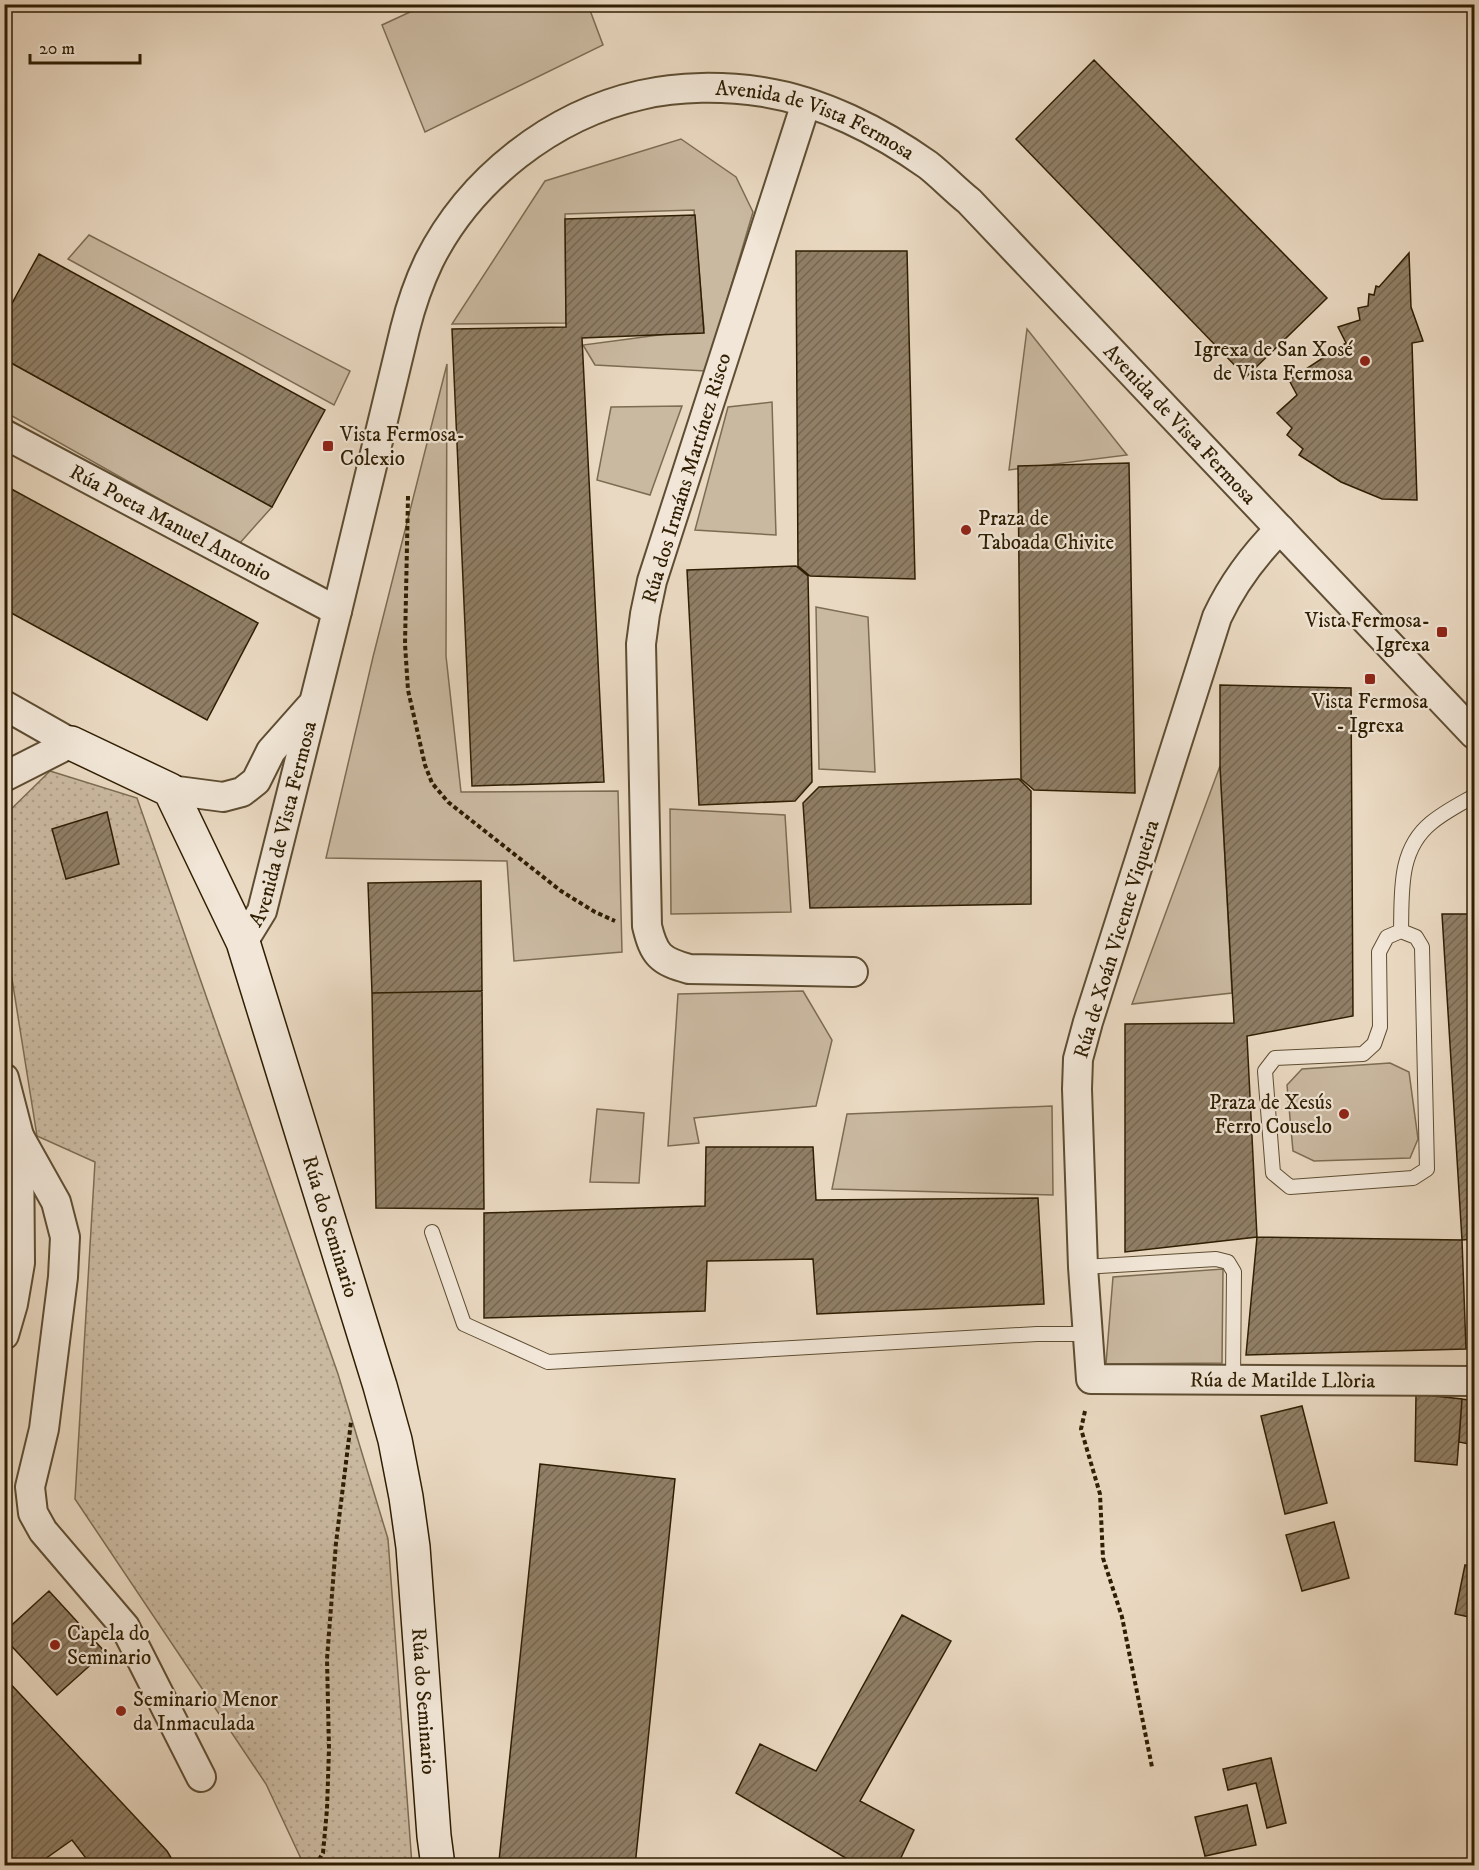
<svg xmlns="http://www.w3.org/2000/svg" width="1479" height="1870" font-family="'IM FELL DW Pica',serif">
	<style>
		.grass { fill: url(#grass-dots); stroke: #7c6c52; stroke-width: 1.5 }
		.green { fill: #cab9a1; stroke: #7c6c52; stroke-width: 1.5 }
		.building { fill: url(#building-hatch); stroke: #2f1e02; stroke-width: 1.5 }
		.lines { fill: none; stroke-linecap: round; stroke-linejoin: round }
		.lane-casing { stroke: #5e4d32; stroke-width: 16 }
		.street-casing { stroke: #5e4d32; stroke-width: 32 }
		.secondary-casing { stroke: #2f1e02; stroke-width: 36 }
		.path { stroke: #2f1e02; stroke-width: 4; stroke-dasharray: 4.5 3; stroke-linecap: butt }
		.lane { stroke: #f1e6d7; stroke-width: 14 }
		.street { stroke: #f1e6d7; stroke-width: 28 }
		.secondary { stroke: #f1e6d7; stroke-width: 33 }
		.poi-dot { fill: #8f2418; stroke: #f1e6d7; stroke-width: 2 }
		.labels { text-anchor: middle; stroke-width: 4.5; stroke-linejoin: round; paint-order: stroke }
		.street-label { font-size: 21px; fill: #2f1e02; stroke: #f1e6d7 }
		.poi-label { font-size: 21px; fill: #2f1e02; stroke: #f1e6d7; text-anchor: start }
	</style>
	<defs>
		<pattern id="grass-dots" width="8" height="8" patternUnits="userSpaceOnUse" patternTransform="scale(1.5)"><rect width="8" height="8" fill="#cab9a1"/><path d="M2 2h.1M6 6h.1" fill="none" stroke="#ae9f89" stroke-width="1.8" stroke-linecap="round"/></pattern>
		<pattern id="building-hatch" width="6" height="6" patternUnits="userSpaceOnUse" patternTransform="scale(1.5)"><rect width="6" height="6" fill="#907f66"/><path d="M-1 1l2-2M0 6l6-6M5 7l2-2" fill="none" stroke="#766752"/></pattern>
	</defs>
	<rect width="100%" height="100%" fill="#ead9c2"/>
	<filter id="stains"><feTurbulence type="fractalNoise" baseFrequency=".00333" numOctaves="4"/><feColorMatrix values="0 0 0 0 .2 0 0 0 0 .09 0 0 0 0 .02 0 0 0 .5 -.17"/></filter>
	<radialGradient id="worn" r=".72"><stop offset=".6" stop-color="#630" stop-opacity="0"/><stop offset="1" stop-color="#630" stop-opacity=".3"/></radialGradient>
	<!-- grass -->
	<path class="grass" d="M50,771L137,798L338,1374L388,1539L412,1865H304L266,1784L75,1499L95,1162L37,1136L5,935L4,816Z"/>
	<!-- green -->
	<path class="green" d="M425,5H588L603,45L425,132L382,25Z
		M681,139L736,177L753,212L706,371L595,365L583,345L704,329L694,210L565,214L566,323L452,324L545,181Z
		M89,235L350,371L334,405L68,259Z
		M1027,329L1127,455L1009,470Z
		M4,359L272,507L239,544L5,412Z
		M447,364L446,656L461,792L618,791L622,952L514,961L507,861L326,858L373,657Z
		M772,402L776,535L695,530L728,407Z
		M682,406L650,495L597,480L611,407Z
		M816,607L868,617L875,772L819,769Z
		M1220,766L1232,993L1132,1004Z
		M670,809L785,815L791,912L671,914Z
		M803,991L832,1040L816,1106L694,1118L699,1143L668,1146L678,994Z
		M1390,1063L1409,1072L1418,1139L1410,1158L1314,1161L1293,1151L1287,1085L1302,1069Z
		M1052,1106L1053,1195L832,1189L847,1114Z
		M597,1109L644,1113L639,1183L590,1182Z
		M1223,1269L1222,1363L1106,1364L1113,1277Z"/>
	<!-- building -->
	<path class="building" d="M1094,60L1327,298L1246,377L1016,139Z
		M695,215L704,333L582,338L604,782L472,786L452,329L566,327L565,219Z
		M796,251H907L915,579L810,576L798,566Z
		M1409,253L1411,307L1423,341L1412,343L1417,500L1382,499L1341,482L1299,455L1303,449L1287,435L1292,428L1277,413L1297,395L1289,380L1346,343L1338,327L1360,320L1358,308L1368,306L1369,294L1374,295L1376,286L1379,287Z
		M39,254L325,410L272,507L4,359V318Z
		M1129,463L1135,793L1034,790L1021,779L1018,466Z
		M4,485L258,623L207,720L4,609Z
		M796,566L808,576L812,782L795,801L699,805L687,570Z
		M1220,685L1351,688L1353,1016L1247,1036L1257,1237L1125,1252V1024L1234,1023L1220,766Z
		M1019,779L1031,791V904L810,908L803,803L819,787Z
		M107,812L119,864L66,879L52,829Z
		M481,881L482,991L372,993L368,883Z
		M1442,914H1474V1239L1462,1240Z
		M482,991L484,1209L376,1208L372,993Z
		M706,1147H813L816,1200L1038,1198L1044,1304L817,1314L813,1259L707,1261L705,1311L484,1318V1213L705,1206Z
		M1257,1237L1462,1240L1466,1349L1246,1355Z
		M1416,1394L1462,1399L1457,1465L1415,1461Z
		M1462,1399L1474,1401V1445L1459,1442Z
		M1302,1406L1327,1503L1285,1514L1261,1416Z
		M540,1464L675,1479L635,1866H542L499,1861Z
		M1334,1522L1349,1578L1302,1591L1286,1535Z
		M1465,1565L1474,1567V1618L1455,1614Z
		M49,1591L105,1652L57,1695L4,1638V1632Z
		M902,1615L951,1641L860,1801L914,1830L897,1866H859L736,1793L760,1744L816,1771Z
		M4,1677L167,1851L176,1866H92L72,1840L35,1866H4V1768L7,1766L4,1763Z
		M1271,1758L1286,1823L1267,1828L1256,1783L1228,1790L1223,1769Z
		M1247,1805L1256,1845L1205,1856L1195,1817Z"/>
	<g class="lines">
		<!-- lane casing -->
		<g class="lane-casing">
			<path id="lane" d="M1401,931L1416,937L1422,947L1427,1169L1413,1178L1290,1187L1273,1173L1265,1071L1275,1058L1363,1054L1374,1044L1380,1027L1379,952L1387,937Z
				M1401,931C1402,892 1398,850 1431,823C1444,812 1460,804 1474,796
				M432,1232L464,1324L548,1362L1037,1334H1088
				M1083,1267L1216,1259L1228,1262L1234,1272L1233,1380"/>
		</g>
		<!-- street casing -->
		<g class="street-casing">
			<g id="street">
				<path d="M806,103L652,581L645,614L641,644L647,926C654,955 660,961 689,969L853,972"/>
				<path id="s1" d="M4,434L337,611"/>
				<path id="s2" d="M1280,529C1254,555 1233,583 1217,617L1088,1022L1078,1059L1077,1089L1083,1267L1091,1379L1474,1381"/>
				<path d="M4,705L71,743"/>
				<path d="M4,777L71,743"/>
				<path d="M170,790L223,797L242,792L256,781L271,751L310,707"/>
				<path id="s3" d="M243,942L262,911L337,611L405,329C411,305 419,282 429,261C470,179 552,115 641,95C679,86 724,86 763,92C821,101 880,131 928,165C942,176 955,190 969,201L1474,734"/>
				<path d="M4,1078L19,1136L20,1263L13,1304L4,1335"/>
				<path d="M19,1136L56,1202L65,1237L63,1277L44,1429L30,1487L33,1513L43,1531L125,1627L201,1777"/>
			</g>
		</g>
		<!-- secondary casing -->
		<g class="secondary-casing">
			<g id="secondary">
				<path id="s4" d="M71,743L170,790L243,942L380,1386L395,1440L406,1497L413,1547L434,1836L438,1866"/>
			</g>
		</g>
		<!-- path -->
		<path class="path" d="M408,496L405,644L408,690L425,765L432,783L448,802L561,891L595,912L615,921
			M1085,1411L1081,1429L1100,1494L1103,1558L1122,1617L1152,1767
			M315,1866L323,1853L327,1809L329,1749L327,1659L336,1543L351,1422"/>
		<!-- lane -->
		<use href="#lane" class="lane"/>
		<!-- street -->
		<use href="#street" class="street"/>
		<!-- secondary -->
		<use href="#secondary" class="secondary"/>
	</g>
	<!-- markers -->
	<g class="poi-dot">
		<circle cx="1365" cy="361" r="6"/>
		<rect x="322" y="440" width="12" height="12" rx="3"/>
		<circle cx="966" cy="530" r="6"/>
		<rect x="1436" y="626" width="12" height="12" rx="3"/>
		<rect x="1364" y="673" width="12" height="12" rx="3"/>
		<circle cx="1344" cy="1114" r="6"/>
		<circle cx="55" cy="1645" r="6"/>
		<circle cx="121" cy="1711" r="6"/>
	</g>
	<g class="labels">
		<!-- street labels -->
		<g class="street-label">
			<text dy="7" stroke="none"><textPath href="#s3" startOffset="1166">Avenida de Vista Fermosa</textPath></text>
			<text dy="7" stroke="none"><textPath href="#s3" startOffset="1652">Avenida de Vista Fermosa</textPath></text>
			<text transform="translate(686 478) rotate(-73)" y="7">Rúa dos Irmáns Martínez Risco</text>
			<text dy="7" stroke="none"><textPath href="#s1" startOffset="189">Rúa Poeta Manuel Antonio</textPath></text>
			<text dy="7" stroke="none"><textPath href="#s3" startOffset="126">Avenida de Vista Fermosa</textPath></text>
			<text transform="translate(1116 939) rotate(-73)" y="7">Rúa de Xoán Vicente Viqueira</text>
			<text dy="7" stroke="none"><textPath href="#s4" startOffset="576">Rúa do Seminario</textPath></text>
			<text dy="7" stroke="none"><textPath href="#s2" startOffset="1084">Rúa de Matilde Llòria</textPath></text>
			<text dy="7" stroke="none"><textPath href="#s4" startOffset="1062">Rúa do Seminario</textPath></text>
		</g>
		<!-- poi labels -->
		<g class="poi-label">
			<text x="1353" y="356" text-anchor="end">Igrexa de San Xosé<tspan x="1353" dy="24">de Vista Fermosa</tspan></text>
			<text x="340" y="441">Vista Fermosa-<tspan x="340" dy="24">Colexio</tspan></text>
			<text x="978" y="525">Praza de<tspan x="978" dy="24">Taboada Chivite</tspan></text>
			<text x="1430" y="627" text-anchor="end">Vista Fermosa-<tspan x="1430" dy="24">Igrexa</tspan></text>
			<text x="1370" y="708" text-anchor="middle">Vista Fermosa<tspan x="1370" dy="24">- Igrexa</tspan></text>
			<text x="1332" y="1109" text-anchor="end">Praza de Xesús<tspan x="1332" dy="24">Ferro Couselo</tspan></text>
			<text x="67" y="1640">Capela do<tspan x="67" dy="24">Seminario</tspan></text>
			<text x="133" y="1706">Seminario Menor<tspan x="133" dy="24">da Inmaculada</tspan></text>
		</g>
	</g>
	<!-- margin -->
	<rect width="1479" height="1870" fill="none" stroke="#ead9c2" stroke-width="24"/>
	<rect x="6" y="6" width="1467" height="1858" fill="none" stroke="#2f1e02" stroke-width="3"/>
	<rect x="12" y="12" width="1455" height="1846" fill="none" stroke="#2f1e02" stroke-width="1.5"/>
	<!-- scale -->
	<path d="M30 54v9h110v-9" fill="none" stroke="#2f1e02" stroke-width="3"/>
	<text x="39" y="54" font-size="18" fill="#2f1e02" stroke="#f1e6d7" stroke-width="4.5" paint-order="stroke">20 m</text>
	<rect width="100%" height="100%" filter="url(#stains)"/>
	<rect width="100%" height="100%" fill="url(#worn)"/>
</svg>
